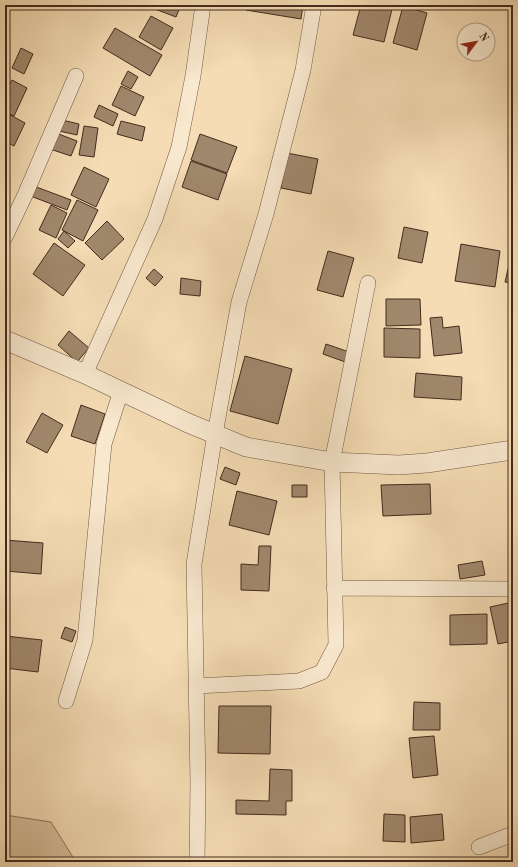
<svg xmlns="http://www.w3.org/2000/svg" width="518" height="867" font-family="'Old Standard TT',serif">
	<style>
		.green { fill: #d7be9a; stroke: #8d755c }
		.building { fill: #a0886c; stroke: #432c1d }
		.lines { fill: none; stroke-linecap: round; stroke-linejoin: round }
		.minor-casing { stroke: #705843; stroke-width: 16 }
		.tertiary-casing { stroke: #705843; stroke-width: 20 }
		.minor { stroke: #f8e8ce; stroke-width: 15 }
		.tertiary { stroke: #f8e8ce; stroke-width: 19 }
	</style>
	<rect width="100%" height="100%" fill="#f5dcb4"/>
	<filter id="stains"><feTurbulence type="fractalNoise" baseFrequency=".005" numOctaves="4"/><feColorMatrix values="0 0 0 0 .2 0 0 0 0 .09 0 0 0 0 .02 0 0 0 .5 -.17"/></filter>
	<radialGradient id="worn" r=".72"><stop offset=".6" stop-color="#630" stop-opacity="0"/><stop offset="1" stop-color="#630" stop-opacity=".3"/></radialGradient>
	<!-- green -->
	<path class="green" d="M5,815L51,822L76,862H5Z"/>
	<!-- building -->
	<path class="building" d="M147,5H181L176,17L147,6Z
		M247,5H303L301,19L246,10Z
		M361,5H393L384,42L353,35Z
		M403,6L427,13L417,50L393,43Z
		M151,16L173,28L161,50L139,37Z
		M115,28L162,55L150,76L103,48Z
		M21,48L33,54L24,74L12,68Z
		M128,71L138,77L131,89L121,84Z
		M12,80L27,88L14,116L5,112V94Z
		M121,86L144,97L135,116L112,105Z
		M99,105L118,114L113,126L94,117Z
		M5,112L25,123L14,146L5,141Z
		M62,120L79,124L77,135L59,131Z
		M121,121L145,127L142,141L117,134Z
		M84,126L98,128L94,157L79,155Z
		M56,133L77,141L71,156L50,149Z
		M200,134L237,147L227,173L191,160Z
		M287,153L318,159L311,194L281,188Z
		M191,161L227,174L218,200L182,187Z
		M84,167L109,179L96,207L71,195Z
		M31,185L71,200L67,210L28,195Z
		M77,200L98,210L83,241L62,230Z
		M51,205L67,213L56,238L39,230Z
		M107,221L124,239L102,260L85,243Z
		M404,227L428,232L422,263L398,258Z
		M64,231L75,241L68,248L58,239Z
		M54,243L85,265L63,296L33,274Z
		M461,244L500,251L495,287L455,281Z
		M328,251L354,258L343,297L317,290Z
		M154,269L163,277L155,286L146,278Z
		M508,269L513,270V283L505,282Z
		M181,278L201,281L200,296L180,294Z
		M386,299H420L421,325L386,326Z
		M442,317L443,328L459,326L462,353L434,356L430,318Z
		M384,328L420,329V358L384,357Z
		M69,331L89,348L77,362L58,345Z
		M326,344L352,353L348,363L323,354Z
		M245,356L292,369L278,424L230,411Z
		M416,373L462,377L461,400L414,397Z
		M81,405L105,414L95,444L71,436Z
		M42,413L63,425L47,453L26,442Z
		M225,467L240,473L236,485L220,479Z
		M430,484L431,514L383,516L381,485Z
		M292,485H307V497H292Z
		M237,491L277,501L269,535L229,525Z
		M5,540L43,543L41,574L5,571Z
		M259,546H271L269,591L241,590V564L258,565Z
		M482,561L485,575L460,579L458,565Z
		M513,602V641L498,644L490,607Z
		M487,614V644L450,645V615Z
		M65,627L76,631L72,642L61,638Z
		M5,636L42,640L38,672L5,668Z
		M414,702L440,703V730H413Z
		M219,706H271L270,754L218,753Z
		M434,736L438,775L413,778L409,738Z
		M270,769L292,770V801H286V815L236,814V800L269,801Z
		M384,814L405,815V842L383,841Z
		M442,814L444,840L411,843L410,817Z"/>
	<g class="lines">
		<!-- minor casing -->
		<g class="minor-casing">
			<path id="minor" d="M5,237L25,195L76,76
				M85,374L155,219L179,147L193,76L203,5
				M334,588L513,589
				M196,686L299,681L322,672L336,645L332,462L368,283
				M66,701L85,640L104,444L121,391
				M479,847L513,834
				M197,862L198,782L194,564L215,434L239,302L266,214L303,70L314,5"/>
		</g>
		<!-- tertiary casing -->
		<g class="tertiary-casing">
			<path id="tertiary" d="M5,340L85,374L188,423L246,447L332,462L399,465L427,463L513,450"/>
		</g>
		<!-- minor -->
		<use href="#minor" class="minor"/>
		<!-- tertiary -->
		<use href="#tertiary" class="tertiary"/>
	</g>
	<!-- margin -->
	<rect width="518" height="867" fill="none" stroke="#f5dcb4" stroke-width="20"/>
	<rect x="6" y="6" width="506" height="855" fill="none" stroke="#432c1d" stroke-width="2"/>
	<rect x="10" y="10" width="498" height="847" fill="none" stroke="#432c1d"/>
	<!-- north arrow -->
	<g transform="translate(476 42) rotate(58)"><circle r="19" fill="#f8e8ce" stroke="#b09d87"/>
	<path d="M0-3L7 15L0 10L-7 15Z" fill="#8f2418"/>
	<text y="-6" font-size="11" font-weight="bold" text-anchor="middle" fill="#432c1d">N</text>
	</g>
	<rect width="100%" height="100%" filter="url(#stains)"/>
	<rect width="100%" height="100%" fill="url(#worn)"/>
</svg>
